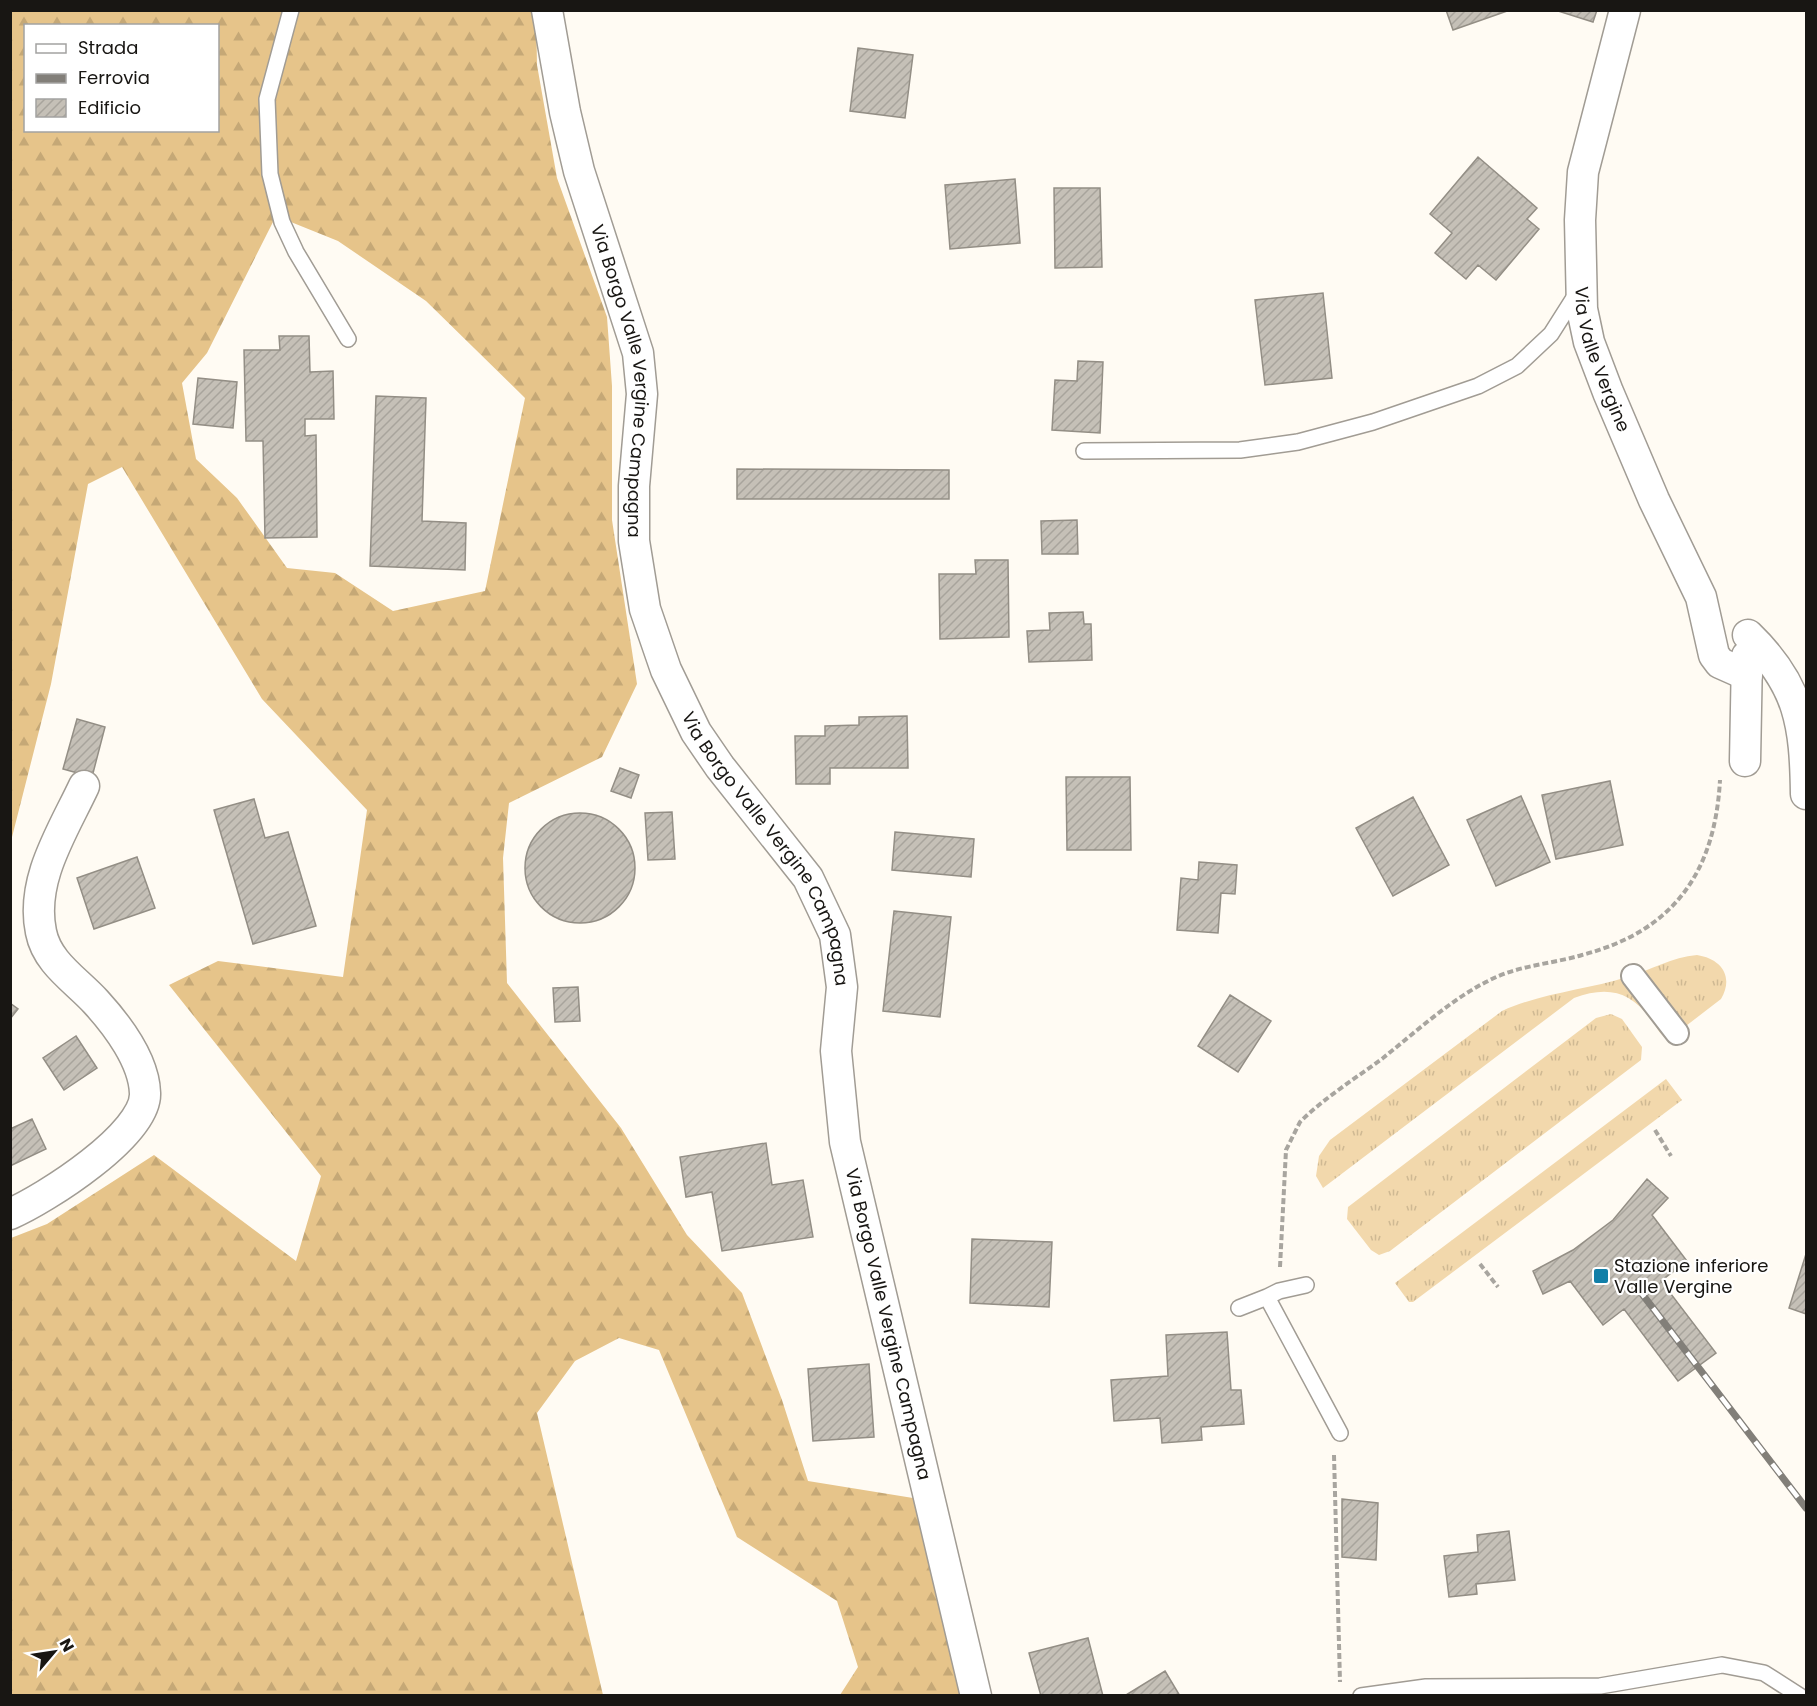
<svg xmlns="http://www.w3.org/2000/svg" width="1817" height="1706" font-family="Poppins,sans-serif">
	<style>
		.grass { fill: url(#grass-tufts) }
		.forest { fill: url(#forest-firs); fill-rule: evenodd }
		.building { fill: url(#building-hatch); stroke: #938e85; stroke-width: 1.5 }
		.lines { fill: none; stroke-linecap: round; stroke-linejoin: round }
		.service-casing { stroke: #a19c94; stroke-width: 18 }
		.pedestrian-casing { stroke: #a19c94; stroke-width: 26 }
		.minor-casing { stroke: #a19c94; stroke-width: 33 }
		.path { stroke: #a8a59f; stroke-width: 4; stroke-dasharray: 6 3; stroke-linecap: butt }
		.service { stroke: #fff; stroke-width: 15 }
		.pedestrian { stroke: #fff; stroke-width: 22 }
		.minor { stroke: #fff; stroke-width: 30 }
		.rail-casing { stroke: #827f79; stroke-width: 7 }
		.rail { stroke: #fff; stroke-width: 4.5; stroke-dasharray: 14; stroke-linecap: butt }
		.poi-dot { fill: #117fa8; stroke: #fff; stroke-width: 2 }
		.labels { text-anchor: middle; stroke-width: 4.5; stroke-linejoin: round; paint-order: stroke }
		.street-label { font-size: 18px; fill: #181613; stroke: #fff }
		.poi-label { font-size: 18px; fill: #181613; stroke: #fff; text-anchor: start }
	</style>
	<defs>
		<pattern id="grass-tufts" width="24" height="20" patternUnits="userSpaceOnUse" patternTransform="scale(1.5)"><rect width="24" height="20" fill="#f2d8ac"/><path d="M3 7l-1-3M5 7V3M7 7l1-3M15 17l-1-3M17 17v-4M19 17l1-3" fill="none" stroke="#cfb993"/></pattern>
		<pattern id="forest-firs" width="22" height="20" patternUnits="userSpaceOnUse" patternTransform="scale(1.5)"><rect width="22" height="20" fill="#e6c48a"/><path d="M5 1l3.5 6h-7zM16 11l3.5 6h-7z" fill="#c5a876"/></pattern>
		<pattern id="building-hatch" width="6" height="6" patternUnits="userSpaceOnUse" patternTransform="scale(1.5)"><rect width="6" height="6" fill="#c5c0b7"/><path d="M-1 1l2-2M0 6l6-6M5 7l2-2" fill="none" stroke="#a8a49c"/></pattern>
	</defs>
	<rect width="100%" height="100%" fill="#fffbf3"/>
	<!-- grass -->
	<path class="grass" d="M1697,955C1722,959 1734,977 1721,999L1669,1039C1661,1037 1658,1029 1653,1022C1632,992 1609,985 1574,998L1323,1188L1316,1176L1319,1156L1330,1140L1502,1011C1541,993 1586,990 1627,977C1651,970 1672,957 1697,955Z
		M1611,1014L1622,1019L1642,1047L1641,1060L1390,1251L1379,1255L1371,1250L1347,1219L1348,1207L1596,1018Z
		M1666,1079L1682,1100L1413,1302H1409L1395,1283Z"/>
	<!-- forest -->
	<path class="forest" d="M11,11H536L537,65L557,178L607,317L612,386V520L637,684L602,757L509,803L503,858L507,983L621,1128L687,1235L742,1293L782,1400L808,1481L913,1498L968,1695H840L858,1667L837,1601L737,1537L659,1350L619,1338L575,1361L537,1413L603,1695H11V1238L47,1224L154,1155L296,1261L321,1176L169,985L218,961L343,977L367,810L262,699L122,467L88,484L51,684L11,841ZM26,26H218V130H26ZM276,216L338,241L426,301L525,398L485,591L393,611L335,573L287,568L237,498L196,459L182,383L207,353Z"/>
	<!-- building -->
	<path class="building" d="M1446,10H1510L1453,30Z
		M1555,10H1597L1593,22Z
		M858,48L913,55L905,118L850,111Z
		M1478,157L1537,208L1527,219L1539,229L1496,280L1478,265L1466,279L1435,253L1452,233L1430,214Z
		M1015,179L1020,243L950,249L945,185Z
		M1054,188H1100L1102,267L1055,268Z
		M1323,293L1332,378L1265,385L1255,300Z
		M279,336H309L310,372L333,371L334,419H305V436L316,435L317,537L265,538L263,441H246L244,350H280Z
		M1078,361L1103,362L1100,433L1052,430L1055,380L1077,381Z
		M198,378L237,382L233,428L193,424Z
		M376,396L426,398L422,521L466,523L465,570L370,566Z
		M737,469L949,470V499H737Z
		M1077,520L1078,554H1042L1041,521Z
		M975,560H1008L1009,637L940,639L939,574H976Z
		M1083,612L1084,624H1091L1092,660L1029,662L1027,631L1050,630L1049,613Z
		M907,716L908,768H830V784H796L795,736H825V726L859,725V717Z
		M77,719L105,727L92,777L63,769Z
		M620,768L639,775L631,798L611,791Z
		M1066,777H1130L1131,850H1067Z
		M1610,781L1623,845L1556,859L1542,795Z
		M1521,796L1550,862L1496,886L1467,820Z
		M1413,797L1449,865L1393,896L1356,828Z
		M254,799L265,838L288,832L316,926L253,944L214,810Z
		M672,812L675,859L648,860L645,813Z
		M525 868a55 55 0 1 1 110 0a55 55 0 1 1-110 0Z
		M895,832L974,839L971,877L892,870Z
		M137,857L155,908L94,929L77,878Z
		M1199,862L1237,865L1235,894L1221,893L1218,933L1177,930L1181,878L1198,880Z
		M894,911L951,917L940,1017L883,1011Z
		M578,987L580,1021L555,1022L553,988Z
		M1230,995L1271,1021L1238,1072L1198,1046Z
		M10,1003L18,1009L10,1019Z
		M76,1036L97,1068L64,1090L43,1058Z
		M32,1119L46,1149L10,1166V1129Z
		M766,1143L772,1185L803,1180L813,1237L722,1251L712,1192L686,1197L680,1157Z
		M1647,1179L1668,1198L1652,1215L1687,1261L1661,1281L1716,1353L1678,1381L1624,1309L1603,1325L1570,1281L1543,1294L1533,1271L1573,1250L1613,1220Z
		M972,1239L1052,1242L1049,1307L970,1303Z
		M1806,1254V1314L1789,1308Z
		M1227,1332L1231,1390H1241L1244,1424L1201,1427L1202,1440L1162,1443L1160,1418L1114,1421L1111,1380L1168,1376L1166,1335Z
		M869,1364L874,1437L813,1441L808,1369Z
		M1342,1499L1378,1503L1376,1560L1342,1557Z
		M1509,1531L1515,1580L1476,1584L1477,1594L1449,1597L1444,1556L1478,1552L1477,1535Z
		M1088,1638L1103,1696H1041L1029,1653Z
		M1165,1671L1180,1696H1126V1695Z"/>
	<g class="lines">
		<!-- service casing -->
		<g class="service-casing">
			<path id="service" d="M291,10L267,99L270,174L282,222L296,252L348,339
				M1084,451L1240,450L1298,442L1373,422L1478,386L1517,366L1551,334L1577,293
				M1306,1285L1279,1291L1267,1297L1340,1433
				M1239,1308L1267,1297
				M1361,1696L1426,1687L1600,1686L1722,1665L1764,1673L1800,1696"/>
		</g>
		<!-- pedestrian casing -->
		<g class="pedestrian-casing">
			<path id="pedestrian" d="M1633,976L1677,1033"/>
		</g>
		<!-- minor casing -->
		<g class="minor-casing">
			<g id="minor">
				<path id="s1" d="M547,10L565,112L579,171L638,353L642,394L634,486V541L645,609L666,670L696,732L720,767L808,878L835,935L842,987L836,1051L845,1142L976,1696"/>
				<path id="s2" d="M1625,10L1583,172L1580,220L1582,309L1589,342L1608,392L1654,500L1701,597L1714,655L1720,663L1747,675"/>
				<path d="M1748,635C1800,685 1805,725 1806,794"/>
				<path d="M1745,761L1747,656"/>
				<path d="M10,1214C45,1199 147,1134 145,1093C144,1061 117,1025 96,1002C76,980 47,963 41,932C30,880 63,831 84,786"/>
			</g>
		</g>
		<!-- path -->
		<path class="path" d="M1655,1130L1671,1156
			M1480,1264L1498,1287
			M1280,1267L1286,1150L1300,1122C1324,1098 1356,1078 1383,1058C1417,1031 1451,999 1490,980C1519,965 1552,964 1582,955C1674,931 1715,872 1720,780
			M1334,1455L1340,1682"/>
		<!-- service -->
		<use href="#service" class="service"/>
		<!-- pedestrian -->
		<use href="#pedestrian" class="pedestrian"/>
		<!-- minor -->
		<use href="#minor" class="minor"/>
		<!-- rail casing -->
		<g class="rail-casing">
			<path id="rail" d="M1636,1286L1806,1508"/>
		</g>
		<!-- rail -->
		<use href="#rail" class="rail"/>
	</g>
	<!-- markers -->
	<rect class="poi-dot" x="1593" y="1268" width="16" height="16" rx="3"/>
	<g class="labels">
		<!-- street labels -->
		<g class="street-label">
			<text dy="6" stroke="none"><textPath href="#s2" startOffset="358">Via Valle Vergine</textPath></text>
			<text dy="6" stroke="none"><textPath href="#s1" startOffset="381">Via Borgo Valle Vergine Campagna</textPath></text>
			<text dy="6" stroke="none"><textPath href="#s1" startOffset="885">Via Borgo Valle Vergine Campagna</textPath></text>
			<text dy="6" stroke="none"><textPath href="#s1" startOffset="1389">Via Borgo Valle Vergine Campagna</textPath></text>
		</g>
		<!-- poi labels -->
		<g class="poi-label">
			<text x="1614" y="1272">Stazione inferiore<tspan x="1614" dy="21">Valle Vergine</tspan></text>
		</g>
	</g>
	<!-- border -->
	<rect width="1817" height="1706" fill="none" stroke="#181613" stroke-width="24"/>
	<!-- legend -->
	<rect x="24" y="24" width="195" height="108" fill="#ffffff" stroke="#a3a2a1" stroke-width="1.5"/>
	<rect x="36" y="44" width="30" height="9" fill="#ffffff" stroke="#a3a2a1" stroke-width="1.5"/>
	<text x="78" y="54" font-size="18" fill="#181613">Strada</text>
	<rect x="36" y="74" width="30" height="9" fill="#827f79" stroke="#a3a2a1" stroke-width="1.5"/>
	<text x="78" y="84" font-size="18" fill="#181613">Ferrovia</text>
	<rect x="36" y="99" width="30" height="18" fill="url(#building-hatch)" stroke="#a3a2a1" stroke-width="1.5"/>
	<text x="78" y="114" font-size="18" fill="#181613">Edificio</text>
	<!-- north arrow -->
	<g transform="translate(54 1652) rotate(61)" stroke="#ffffff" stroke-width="4.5" paint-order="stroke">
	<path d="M0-4.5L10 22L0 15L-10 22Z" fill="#181613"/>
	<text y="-9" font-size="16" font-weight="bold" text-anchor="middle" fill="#181613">N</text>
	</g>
</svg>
